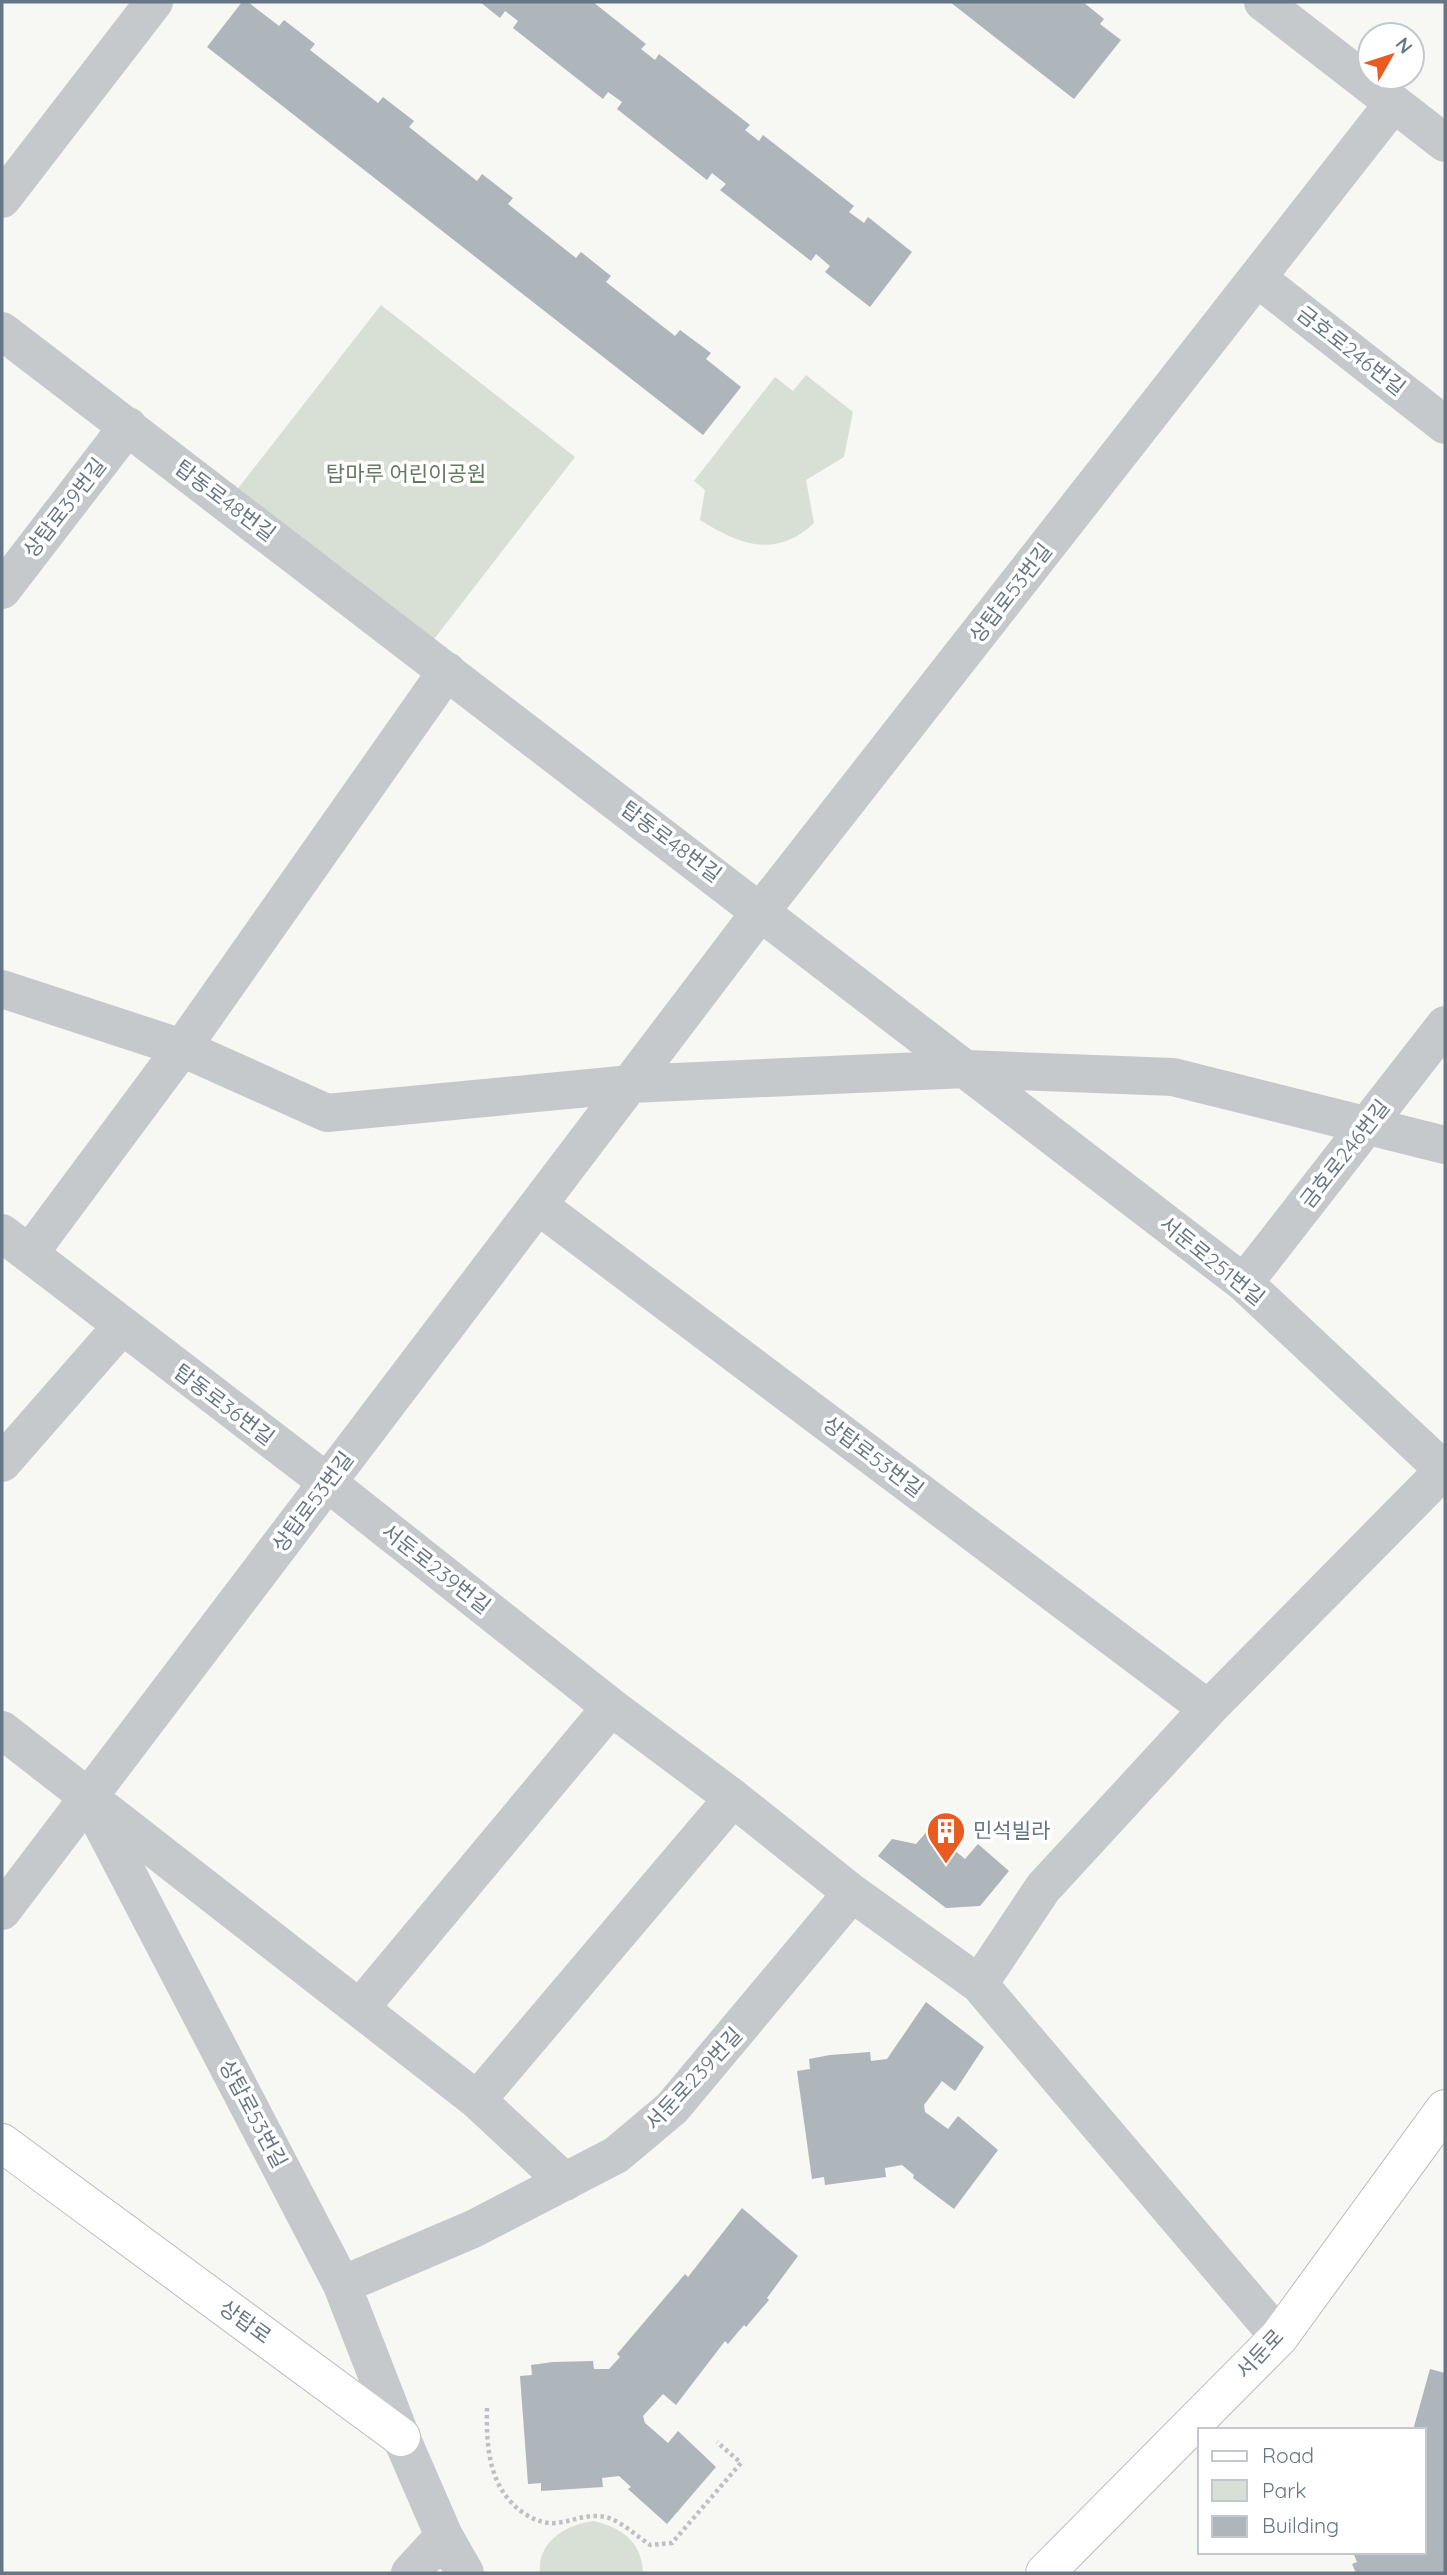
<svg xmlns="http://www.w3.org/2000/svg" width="1447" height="2575" font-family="Quicksand,'Noto Sans KR',sans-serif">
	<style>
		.green { fill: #d8dfd5 }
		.building { fill: #aeb5bb }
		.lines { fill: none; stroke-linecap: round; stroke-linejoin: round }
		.secondary-casing { stroke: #b7bcc1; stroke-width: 40 }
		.path { stroke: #bec1c3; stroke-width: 4.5; stroke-dasharray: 3.5 3.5; stroke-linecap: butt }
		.street { stroke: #c5c9cc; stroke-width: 38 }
		.secondary { stroke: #fff; stroke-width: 38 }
		.labels { text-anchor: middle; stroke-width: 7; stroke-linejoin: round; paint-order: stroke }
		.street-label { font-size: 21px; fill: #657686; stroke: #fff }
		.park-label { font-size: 21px; fill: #647860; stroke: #fff }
		.poi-label { font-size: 21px; fill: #657686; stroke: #fff; text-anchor: start }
	</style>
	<rect width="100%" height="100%" fill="#f7f7f4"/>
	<!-- green -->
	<path class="green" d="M381,305L575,457L431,643L236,491Z
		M806,375L853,412L844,457L806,480L814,523C776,559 740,545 700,520L705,490L694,481L775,377L793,391Z
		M594,2521C622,2528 642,2542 643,2573H540C537,2541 567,2524 594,2521Z"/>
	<!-- building -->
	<path class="building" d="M242,2H248L279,26L284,20L315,44L310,50L378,103L383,97L414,121L409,127L477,181L482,174L513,198L508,204L576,258L581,252L611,276L606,282L675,336L680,330L711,353L706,359L741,387L703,435L207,47Z
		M480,2H593L646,44L641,49L655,60L659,54L750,125L745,130L759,141L763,135L854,206L849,212L864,223L868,217L912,252L870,307L825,272L830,266L816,254L811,261L720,190L726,184L712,173L707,180L617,109L622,102L608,92L603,99L513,28L518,21L505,11L500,18Z
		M950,2H1083L1104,19L1100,24L1121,40L1074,99Z
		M929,1829L965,1859L978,1844L1009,1871L980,1906L946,1908L878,1856L892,1839L916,1844Z
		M926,2002L984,2047L955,2091L942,2081L924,2105L925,2112L948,2129L958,2116L998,2150L954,2209L913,2178L914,2175L902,2165L885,2168L886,2177L825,2185L824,2177L812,2179L797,2071L810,2069L809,2059L830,2055L870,2052L871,2061L887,2059Z
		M742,2208L798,2256L767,2298L769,2300L746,2327L744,2325L728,2344L725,2341L676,2405L663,2394L643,2416L645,2423L668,2443L678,2431L716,2467L667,2524L628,2489L631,2487L619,2476L602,2478L603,2487L541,2491V2483L528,2484L520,2376L532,2375L531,2365L553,2362L593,2361L594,2369H609L620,2357L617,2354L685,2274L688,2277Z
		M1430,2369L1445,2373V2573H1356L1352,2564L1357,2562L1353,2552H1424V2430H1413Z"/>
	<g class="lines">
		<!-- secondary casing -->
		<g class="secondary-casing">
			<path id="secondary" d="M2,2143L401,2437
				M1045,2573L1279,2337L1445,2109"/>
		</g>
		<!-- path -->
		<path class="path" d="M487,2408C486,2448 489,2490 525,2514C535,2520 544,2524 556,2523C574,2521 590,2512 609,2518C623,2523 638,2537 650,2545L672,2543L741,2463L717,2442"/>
		<!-- street -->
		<path class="street" d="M1263,2L1445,143
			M2,199L154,2
			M1257,278L1445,425
			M2,331L1244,1283L1445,1471
			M2,590L128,426
			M2,989L182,1048L327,1113L631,1084L966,1069L1173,1077L1445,1145
			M539,1206L1208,1709
			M2,1233L328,1483L611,1707L733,1798L852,1893L979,1984L1279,2337
			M29,1254L182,1048L447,671
			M1244,1283L1445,1025
			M2,1463L121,1327
			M2,1730L477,2100L565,2182
			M88,1798L342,2285L401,2437L444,2536L465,2573
			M2,1911L761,911L1393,104
			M979,1984L1043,1888L1208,1709L1444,1470
			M360,2008L611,1707
			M477,2100L733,1798
			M342,2285L473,2229L616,2155L672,2108L852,1893
			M410,2573L444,2536"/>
		<!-- secondary -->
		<use href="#secondary" class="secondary"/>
	</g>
	<!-- icons -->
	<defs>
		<g id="building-pin" transform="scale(2.0125)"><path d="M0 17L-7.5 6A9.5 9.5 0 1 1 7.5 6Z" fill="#eb5a20" stroke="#fff"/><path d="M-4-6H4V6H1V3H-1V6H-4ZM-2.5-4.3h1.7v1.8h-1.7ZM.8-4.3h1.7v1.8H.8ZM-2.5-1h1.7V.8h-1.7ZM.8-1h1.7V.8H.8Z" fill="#fff"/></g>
	</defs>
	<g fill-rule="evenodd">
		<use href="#building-pin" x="946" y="1831"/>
	</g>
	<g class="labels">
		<!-- street labels -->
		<g class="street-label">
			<text transform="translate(1351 351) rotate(38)" y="7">금호로246번길</text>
			<text transform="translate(225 501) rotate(37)" y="7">탑동로48번길</text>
			<text transform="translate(65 508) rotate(-52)" y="7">상탑로39번길</text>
			<text transform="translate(1011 593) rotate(-52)" y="7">상탑로53번길</text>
			<text transform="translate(671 842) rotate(37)" y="7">탑동로48번길</text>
			<text transform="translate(1345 1154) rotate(-52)" y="7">금호로246번길</text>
			<text transform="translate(1212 1261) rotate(39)" y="7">서둔로251번길</text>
			<text transform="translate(224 1405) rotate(37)" y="7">탑동로36번길</text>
			<text transform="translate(873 1457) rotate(37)" y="7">상탑로53번길</text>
			<text transform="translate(313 1502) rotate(-53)" y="7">상탑로53번길</text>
			<text transform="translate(436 1569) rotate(38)" y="7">서둔로239번길</text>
			<text transform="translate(694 2079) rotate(-47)" y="7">서둔로239번길</text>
			<text transform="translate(253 2114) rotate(62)" y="7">상탑로53번길</text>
			<text transform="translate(245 2322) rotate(36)" y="7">상탑로</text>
			<text transform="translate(1260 2354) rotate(-47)" y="7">서둔로</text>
		</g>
		<!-- park labels -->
		<g class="park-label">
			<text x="406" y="481">탑마루 어린이공원</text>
		</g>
		<!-- poi labels -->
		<g class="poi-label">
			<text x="973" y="1838">민석빌라</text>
		</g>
	</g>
	<!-- border -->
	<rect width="1447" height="2575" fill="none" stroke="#657686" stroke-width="7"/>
	<!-- legend -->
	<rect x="1198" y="2428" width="228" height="126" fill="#ffffff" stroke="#c1c8cf" stroke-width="2"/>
	<rect x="1212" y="2451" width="35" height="10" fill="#ffffff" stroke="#c1c8cf" stroke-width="2"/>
	<text x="1262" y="2463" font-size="21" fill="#657686">Road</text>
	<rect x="1212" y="2480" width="35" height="21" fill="#d8dfd5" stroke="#c1c8cf" stroke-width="2"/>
	<text x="1262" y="2498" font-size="21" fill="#657686">Park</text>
	<rect x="1212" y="2516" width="35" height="21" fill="#aeb5bb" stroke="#c1c8cf" stroke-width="2"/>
	<text x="1262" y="2533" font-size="21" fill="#657686">Building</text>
	<!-- north arrow -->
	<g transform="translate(1391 56) rotate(51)"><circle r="33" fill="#ffffff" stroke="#c1c8cf" stroke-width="2"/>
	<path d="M0-5L12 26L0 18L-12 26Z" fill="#eb5a20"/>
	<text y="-10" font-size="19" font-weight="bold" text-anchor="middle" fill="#657686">N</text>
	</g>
</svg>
